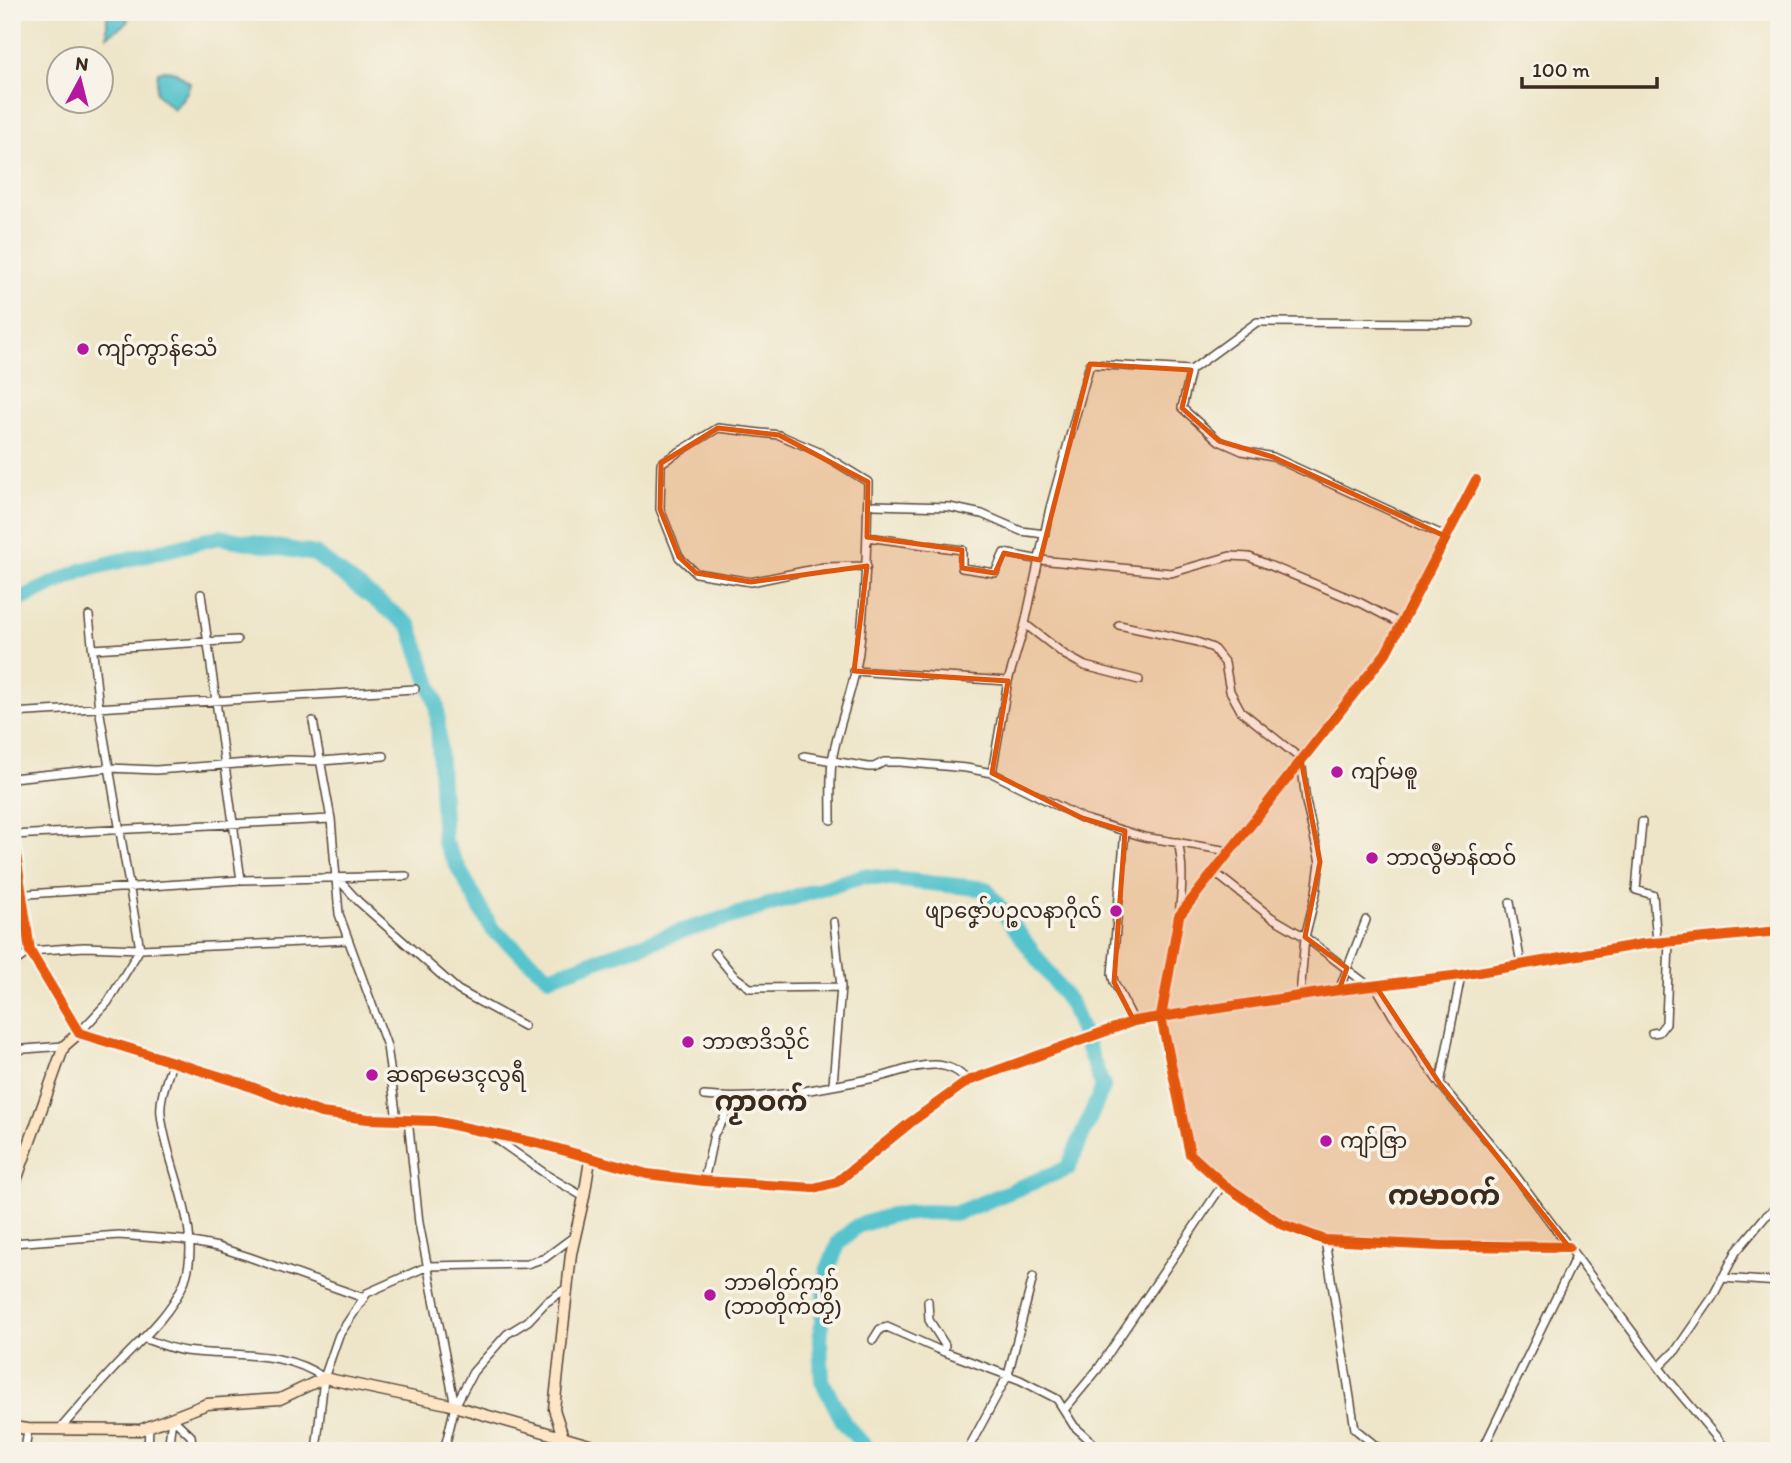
<svg xmlns="http://www.w3.org/2000/svg" width="1791" height="1463" font-family="Itim,'Noto Sans Myanmar',sans-serif">
	<style>
		.water { fill: #56c3cd; stroke: #487676; stroke-width: 2 }
		.lines { fill: none; stroke-linecap: round; stroke-linejoin: round }
		.river { stroke: #56c3cd; stroke-width: 16 }
		.street-casing { stroke: #564638; stroke-width: 10 }
		.secondary-casing { stroke: #564638; stroke-width: 13 }
		.street { stroke: #fff; stroke-width: 7 }
		.secondary { stroke: #fde5c5; stroke-width: 10 }
		.cycleway-casing { stroke: #f7f3e8; stroke-width: 15 }
		.cycleway { stroke: #e8590c; stroke-width: 10 }
		.marked { fill: #df570d; fill-opacity: 0.2; stroke: #df570d; stroke-width: 5; stroke-linejoin: round }
		.poi-dot { fill: #b5179e; stroke: #f7f3e8; stroke-width: 2.5 }
		.labels { text-anchor: middle; stroke-width: 7; stroke-linejoin: round; paint-order: stroke }
		.poi-label { font-size: 21px; fill: #3b2a1e; stroke: #f7f3e8; text-anchor: start }
		.district-label { font-size: 28px; font-weight: bold; fill: #3b2a1e; stroke: #f7f3e8 }
	</style>
	<rect width="100%" height="100%" fill="#f7f3e8"/>
	<filter id="ink" filterUnits="userSpaceOnUse"><feTurbulence type="fractalNoise" baseFrequency=".0143" numOctaves="2"/><feDisplacementMap in="SourceGraphic" scale="14" xChannelSelector="R" yChannelSelector="G"/><feConvolveMatrix kernelMatrix="1 2 1 2 8 2 1 2 1" color-interpolation-filters="sRGB"/></filter>
	<filter id="wash" filterUnits="userSpaceOnUse"><feTurbulence type="fractalNoise" baseFrequency=".00686" numOctaves="4" result="noise"/><feDisplacementMap in="SourceGraphic" scale="28" xChannelSelector="R" yChannelSelector="G"/><feGaussianBlur stdDeviation="1.57" result="paint"/><feColorMatrix in="noise" values="0 0 0 0 0 0 0 0 0 0 0 0 0 0 0 0 0 1.4 0 .05"/><feComposite in="paint" operator="in"/></filter>
	<g filter="url(#wash)">
		<rect width="100%" height="100%" fill="#eee5c8"/>
		<!-- water -->
		<path class="water" d="M107,12H129L127,23L107,36Z
			M165,70L176,72L190,83L187,92L174,110L156,93L158,72Z"/>
		<g class="lines">
			<!-- river -->
			<path class="river" d="M12,603L83,570L219,537L315,554L410,626L437,706L444,842L492,929L549,977L679,932L864,876L986,889L1071,1004L1103,1087L1068,1168L957,1213L925,1212L891,1215L857,1226L839,1242L827,1271L820,1341L822,1381L844,1423L869,1451"/>
		</g>
	</g>
	<g filter="url(#ink)">
		<g class="lines">
			<!-- street casing -->
			<g class="street-casing">
				<path id="street" d="M1191,370L1257,322L1470,323
					M1476,480L1386,653L1179,916L1161,1017L1190,1154L1223,1184L1281,1224L1325,1240L1440,1246L1569,1247
					M874,505L949,507L982,514L1021,531L1045,534
					M867,537L962,550V568L995,573L1004,553L1040,560L1171,573L1230,556L1249,557L1361,603L1401,624
					M201,594L241,880
					M1025,624L1065,655L1085,666L1139,680
					M1119,625L1194,641L1213,648L1225,663L1230,691L1241,711L1301,759L1306,802L1320,862L1316,893L1305,937L1300,996
					M93,649L237,640
					M854,671L1008,681L992,773L1082,818L1144,837L1229,851
					M1008,681L1025,624L1050,508L1090,364L1191,370L1182,408L1219,441L1242,451L1273,457L1447,537
					M12,713L415,689
					M313,721L331,819
					M804,756L868,767H874L884,762H900L966,768L992,773
					M12,778L109,768L156,770L289,760L321,761L384,756
					M831,820C831,801 830,780 832,761C838,724 854,689 859,652C866,595 867,539 868,482L819,452L779,435L718,428L661,463L660,509L679,557L696,573L751,582L824,567L867,566
					M1642,822L1636,890L1653,895L1657,942
					M1125,831L1112,974L1114,982L1134,1021
					M12,835L331,819L339,914L387,1046L397,1120
					M1178,842C1184,867 1182,889 1179,915
					M1214,872L1271,917L1305,937L1369,986
					M338,879L359,902L458,990L524,1026
					M12,895L241,880L406,876
					M1510,902L1521,964
					M12,938L30,951
					M715,953L733,975L750,988L841,987
					M12,964L30,951L84,947L140,949L348,940
					M1375,985L1393,1016L1440,1084L1504,1160L1667,1378L1728,1451
					M1339,990L1366,920
					M79,1033L108,1002L140,949L99,708L89,616
					M1652,1033L1659,1032L1666,1023L1669,941
					M12,1050L64,1046
					M833,1084L841,987L834,922
					M1440,1084L1461,975
					M704,1096C761,1102 822,1088 879,1077C897,1073 917,1064 936,1065C950,1066 959,1071 968,1081
					M408,1119L419,1223L455,1406L444,1451
					M489,1134L550,1177L584,1197
					M704,1181L714,1134L724,1119L728,1099
					M1325,1240L1355,1429L1382,1451
					M12,1243L119,1235L182,1240L218,1247L249,1257L364,1298
					M1722,1278L1779,1282
					M928,1301L929,1320L945,1345L944,1352
					M143,1338C157,1343 171,1349 185,1351C231,1357 285,1349 324,1378
					M873,1340L880,1329L887,1327L937,1349L1020,1380L1057,1399L1074,1426L1102,1451
					M1659,1367L1676,1350L1712,1298L1736,1252L1765,1217L1779,1205
					M455,1406L473,1372L507,1334L528,1321L545,1303L567,1288
					M1064,1410L1098,1369L1223,1184
					M172,1418L191,1436L193,1451
					M60,1429C80,1406 100,1383 121,1361C142,1339 169,1315 182,1287C207,1235 166,1167 161,1114C159,1098 168,1078 172,1062
					M25,1451L28,1429
					M148,1451L149,1426
					M168,1451L172,1418
					M316,1451L324,1378L339,1335L367,1293L428,1266L527,1264L545,1258L576,1235
					M967,1451L1008,1375L1033,1277
					M1482,1451L1576,1256"/>
			</g>
			<!-- secondary casing -->
			<g class="secondary-casing">
				<path id="secondary" d="M12,827L30,951L79,1033L241,1083L321,1113L368,1119L435,1121L541,1144L647,1174L704,1181L814,1188L837,1182L911,1122L968,1081L1134,1021L1339,990L1461,975L1643,944L1779,931
					M12,1196L13,1189L64,1046L79,1033
					M12,1427L28,1429L140,1430L207,1404L280,1399L324,1378L447,1404L610,1451
					M563,1437L554,1409L571,1254L584,1197L590,1160"/>
			</g>
			<!-- street -->
			<use href="#street" class="street"/>
			<!-- secondary -->
			<use href="#secondary" class="secondary"/>
			<!-- cycleway casing -->
			<g class="cycleway-casing">
				<path id="cycleway" d="M1476,480L1386,653L1179,916L1161,1017L1190,1154L1223,1184L1281,1224L1325,1240L1440,1246L1569,1247
					M12,827L30,951L79,1033L241,1083L321,1113L368,1119L435,1121L541,1144L647,1174L704,1181L814,1188L837,1182L911,1122L968,1081L1134,1021L1339,990L1461,975L1643,944L1779,931"/>
			</g>
			<!-- cycleway -->
			<use href="#cycleway" class="cycleway"/>
		</g>
	</g>
	<!-- marked area -->
	<path class="marked" d="M1090,364L1191,370L1182,408L1219,441L1273,457L1447,537L1386,653L1301,759L1320,862L1305,937L1347,968L1339,990L1375,985L1440,1084L1569,1247L1325,1240L1281,1224L1223,1184L1190,1154L1161,1017L1134,1021L1114,982L1125,831L1082,818L992,773L1008,681L854,671L867,566L751,582L696,573L679,557L660,509L661,463L718,428L779,435L868,482L867,537L962,550V568L995,573L1004,553L1040,560Z"/>
	<!-- markers -->
	<g class="poi-dot">
		<circle cx="83" cy="349" r="7"/>
		<circle cx="1337" cy="772" r="7"/>
		<circle cx="1372" cy="858" r="7"/>
		<circle cx="1116" cy="911" r="7"/>
		<circle cx="688" cy="1042" r="7"/>
		<circle cx="372" cy="1075" r="7"/>
		<circle cx="1326" cy="1141" r="7"/>
		<circle cx="710" cy="1295" r="7"/>
	</g>
	<g class="labels">
		<!-- poi labels -->
		<g class="poi-label">
			<text x="97" y="356">ကျာ်ကွာန်သေံ</text>
			<text x="1351" y="779">ကျာ်မၜူ</text>
			<text x="1386" y="865">ဘာလွဳမာန်ထဝ်</text>
			<text x="1102" y="918" text-anchor="end">ဖျာဇၞော်ပဉ္စလနာဂိုလ်</text>
			<text x="702" y="1049">ဘာဇာဒိသိုင်</text>
			<text x="386" y="1082">ဆရာမေဒၚလွရီ</text>
			<text x="1340" y="1148">ကျာ်ဇြာ</text>
			<text x="724" y="1290">ဘာဓါတ်ကျာ်<tspan x="724" dy="24">(ဘာတိုက်တၟိ)</tspan></text>
		</g>
		<!-- district labels -->
		<g class="district-label">
			<text x="761" y="1111">ကၟာဝက်</text>
			<text x="1444" y="1205">ကမာဝက်</text>
		</g>
	</g>
	<!-- margin -->
	<rect width="1791" height="1463" fill="none" stroke="#f7f3e8" stroke-width="42"/>
	<!-- north arrow -->
	<g transform="translate(80 80) rotate(7)"><circle r="33" fill="#f7f3e8" stroke="#aca397" stroke-width="2"/>
	<path d="M0-5L12 26L0 18L-12 26Z" fill="#b5179e"/>
	<text y="-10" font-size="19" font-weight="bold" text-anchor="middle" fill="#3b2a1e">N</text>
	</g>
	<!-- scale -->
	<path d="M1522 77v10h135v-10" fill="none" stroke="#3b2a1e" stroke-width="3.5"/>
	<text x="1532" y="77" font-size="21" fill="#3b2a1e" stroke="#f7f3e8" stroke-width="5" paint-order="stroke">100 m</text>
</svg>
